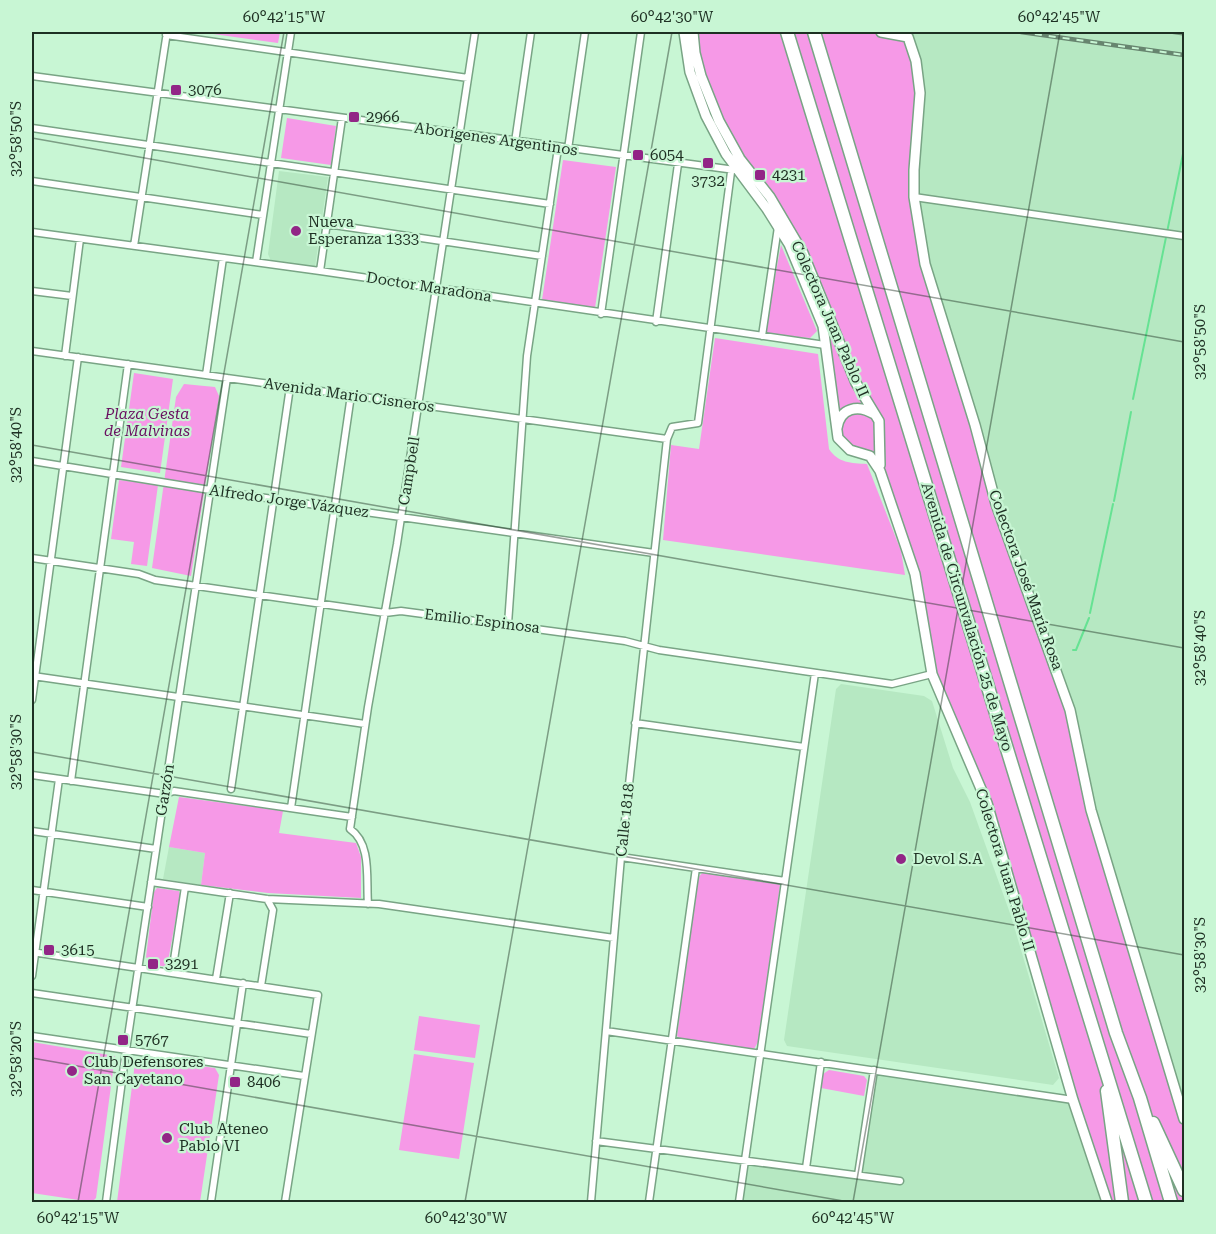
<svg xmlns="http://www.w3.org/2000/svg" width="1216" height="1234" font-family="'Roboto Serif',serif">
	<style>
		.built { fill: #b6e8c2 }
		.green { fill: #f699e7 }
		.lines { fill: none; stroke-linecap: round; stroke-linejoin: round }
		.stream { stroke: #66e293; stroke-width: 2 }
		.street-casing { stroke: #79a485; stroke-width: 9 }
		.secondary-casing { stroke: #79a485; stroke-width: 12 }
		.highway-casing { stroke: #79a485; stroke-width: 15 }
		.street { stroke: #fff; stroke-width: 6 }
		.secondary { stroke: #fff; stroke-width: 9 }
		.highway { stroke: #fff; stroke-width: 12 }
		.rail-casing { stroke: #67856f; stroke-width: 4.5 }
		.rail { stroke: #c8f6d4; stroke-width: 2; stroke-dasharray: 7; stroke-linecap: butt }
		.ticks { fill: none; stroke: #1e3023; stroke-width: 1.5; stroke-opacity: 0.45 }
		.poi-dot { fill: #922586; stroke: #c8f6d4; stroke-width: 2 }
		.labels { text-anchor: middle; stroke-width: 4.5; stroke-linejoin: round; paint-order: stroke }
		.poi-label { font-size: 15px; fill: #1e3023; stroke: #c8f6d4; text-anchor: start }
		.street-label { font-size: 15px; fill: #1e3023; stroke: #c8f6d4 }
		.park-label { font-size: 15px; font-style: italic; fill: #690e60; stroke: #c8f6d4 }
		.neatline { fill: none; stroke: #1e3023; stroke-width: 2 }
		.ticks-label { font-size: 15px; text-anchor: middle; fill: #1e3023 }
	</style>
	<rect width="100%" height="100%" fill="#c8f6d4"/>
	<!-- built -->
	<path class="built" d="M907,32H1184V1119L921,245Z
		M279,171L328,177L315,267L271,261L268,254Z
		M841,684L924,696L932,701L953,768L970,802L1011,916L1059,1078L1053,1085L787,1046L784,1040L836,689Z
		M169,847L205,853L201,885L163,879Z
		M874,1070L1073,1100L1107,1202H739L744,1161L858,1175Z"/>
	<!-- green -->
	<path class="green" d="M199,32H280L278,43Z
		M684,32H881L908,37L916,61L917,221L988,470L1058,671L1091,810L1184,1119V1202H1107L987,804L932,674L915,574L876,461L843,446L823,326L798,264L706,116Z
		M287,118L336,126L331,165L281,158Z
		M563,160L616,167L595,308L542,300Z
		M781,245L817,331L810,338L768,334L765,330Z
		M715,338L818,354L829,449C838,463 851,463 867,464L901,551L905,575L663,540L671,445L699,449Z
		M134,373L173,379L160,473L121,467Z
		M184,384L215,387L219,396L191,576L152,568L176,397Z
		M119,480L158,485L147,566L131,564L134,542L111,539Z
		M179,797L283,811L279,833L356,843L361,857V898L268,893L201,885L205,853L169,847Z
		M703,872L777,883L780,885L758,1042L754,1049L683,1040L677,1036L697,879Z
		M157,888L179,891L180,895L167,967L151,964L146,957L154,892Z
		M419,1016L480,1025L475,1058L414,1050Z
		M32,1042L115,1056L96,1198L92,1202L32,1193Z
		M414,1054L474,1063L459,1159L399,1150Z
		M142,1058L215,1068L219,1075L200,1202H117L135,1063Z
		M829,1070L864,1076L867,1080L864,1096L821,1088L823,1074Z"/>
	<g class="lines">
		<!-- stream -->
		<path class="stream" d="M1133,399L1184,149
			M1114,501L1131,412
			M1090,613L1113,504
			M1073,650H1076L1089,618"/>
		<!-- street casing -->
		<g class="street-casing">
			<path id="street" d="M166,35L468,78
				M32,76L735,170
				M32,128L550,204
				M515,142L531,32
				M568,149L585,32
				M32,181L263,215
				M914,197L1184,236
				M327,224L542,256
				M32,232L320,271L825,345
				M134,246L167,32
				M256,262L291,32
				M320,271L342,118
				M32,291L72,296
				M601,314L641,32
				M656,322L678,164
				M762,336L778,227
				M32,351L667,439
				M65,356L80,239
				M206,375L223,258
				M32,461L210,490L654,553
				M32,558L139,574L155,580L385,613L401,611L625,641L659,650L892,684L932,674
				M508,624L527,356L558,148
				M33,676L365,724
				M32,700L78,357
				M635,723L804,747
				M32,775L165,794L174,791L352,817
				M71,781L128,364
				M231,789L290,387
				M291,808L351,395
				M32,831L156,849
				M621,857L785,881
				M151,882L267,899L379,904L614,938
				M32,890L148,907
				M368,904C366,879 372,844 350,829L368,707L397,544L475,32
				M32,952L318,995L285,1202
				M172,973L185,887
				M32,976L59,779
				M216,979L230,893
				M261,986L273,910L267,899
				M32,993L311,1034
				M606,1031L1073,1100
				M32,1036L304,1076
				M596,1141L900,1181
				M806,1168L821,1062
				M858,1175L874,1070
				M106,1202L126,1050L227,378
				M211,1202L243,983
				M591,1202L621,857L667,439L672,427L698,423L731,172
				M649,1202L696,868
				M739,1202L815,673"/>
		</g>
		<!-- secondary casing -->
		<g class="secondary-casing">
			<path id="secondary" d="M684,32L690,72L706,116L726,154L767,209L789,244L823,326L838,438L850,450L870,456L880,471L915,574L932,674L987,803L1073,1100L1107,1202
				M693,32L695,53L701,76L719,121L740,159L770,197L803,253L856,383L879,421L880,465
				M881,32L908,37L916,61L920,93L914,170V197L925,264L975,425L996,504L1070,710L1091,810L1184,1119
				M837,428C840,408 858,404 874,414"/>
		</g>
		<!-- highway casing -->
		<g class="highway-casing">
			<path id="highway" d="M787,32L1146,1202
				M814,32L1116,1033L1140,1098L1171,1202
				M1107,1091L1122,1202
				M1153,1123L1184,1190"/>
		</g>
		<!-- street -->
		<use href="#street" class="street"/>
		<!-- secondary -->
		<use href="#secondary" class="secondary"/>
		<!-- highway -->
		<use href="#highway" class="highway"/>
		<!-- rail casing -->
		<g class="rail-casing">
			<path id="rail" d="M1021,32L1184,55"/>
		</g>
		<!-- rail -->
		<use href="#rail" class="rail"/>
	</g>
	<!-- ticks -->
	<path class="ticks" d="M1164,32L1184,35M32,138L1184,342M32,445L1184,648M32,752L1184,955M32,1058L849,1202M78,1202L284,32M465,1202L672,32M853,1202L1060,32"/>
	<!-- markers -->
	<g class="poi-dot">
		<rect x="170" y="84" width="12" height="12" rx="3"/>
		<rect x="348" y="111" width="12" height="12" rx="3"/>
		<rect x="632" y="149" width="12" height="12" rx="3"/>
		<rect x="702" y="157" width="12" height="12" rx="3"/>
		<rect x="754" y="169" width="12" height="12" rx="3"/>
		<circle cx="296" cy="231" r="6"/>
		<circle cx="901" cy="859" r="6"/>
		<rect x="43" y="944" width="12" height="12" rx="3"/>
		<rect x="147" y="958" width="12" height="12" rx="3"/>
		<rect x="117" y="1034" width="12" height="12" rx="3"/>
		<circle cx="72" cy="1071" r="6"/>
		<rect x="229" y="1076" width="12" height="12" rx="3"/>
		<circle cx="167" cy="1138" r="6"/>
	</g>
	<g class="labels">
		<!-- poi labels -->
		<g class="poi-label">
			<text x="188" y="95">3076</text>
			<text x="366" y="122">2966</text>
			<text x="650" y="160">6054</text>
			<text x="772" y="180">4231</text>
			<text x="708" y="186" text-anchor="middle">3732</text>
			<text x="308" y="227">Nueva<tspan x="308" dy="17">Esperanza 1333</tspan></text>
			<text x="913" y="864">Devol S.A</text>
			<text x="61" y="955">3615</text>
			<text x="165" y="969">3291</text>
			<text x="135" y="1045">5767</text>
			<text x="84" y="1067">Club Defensores<tspan x="84" dy="17">San Cayetano</tspan></text>
			<text x="247" y="1087">8406</text>
			<text x="179" y="1134">Club Ateneo<tspan x="179" dy="17">Pablo VI</tspan></text>
		</g>
		<!-- street labels -->
		<g class="street-label">
			<text transform="translate(496 139) rotate(8)" y="5">Aborígenes Argentinos</text>
			<text transform="translate(429 287) rotate(9)" y="5">Doctor Maradona</text>
			<text transform="translate(830 319) rotate(66)" y="5">Colectora Juan Pablo II</text>
			<text transform="translate(349 395) rotate(8)" y="5">Avenida Mario Cisneros</text>
			<text transform="translate(409 471) rotate(-81)" y="5">Campbell</text>
			<text transform="translate(289 501) rotate(8)" y="5">Alfredo Jorge Vázquez</text>
			<text transform="translate(1026 580) rotate(70)" y="5">Colectora José María Rosa</text>
			<text transform="translate(967 617) rotate(73)" y="5">Avenida de Circunvalación 25 de Mayo</text>
			<text transform="translate(482 621) rotate(7)" y="5">Emilio Espinosa</text>
			<text transform="translate(165 790) rotate(-81)" y="5">Garzón</text>
			<text transform="translate(625 820) rotate(-84)" y="5">Calle 1818</text>
			<text transform="translate(1005 870) rotate(73)" y="5">Colectora Juan Pablo II</text>
		</g>
		<!-- park labels -->
		<g class="park-label">
			<text x="147" y="419">Plaza Gesta<tspan x="147" dy="17">de Malvinas</tspan></text>
		</g>
	</g>
	<!-- border -->
	<rect width="1216" height="1234" fill="none" stroke="#c8f6d4" stroke-width="66"/>
	<rect x="33" y="33" width="1150" height="1168" class="neatline"/>
	<g class="ticks-label">
		<text x="284" y="22">60°42'15"W</text>
		<text x="672" y="22">60°42'30"W</text>
		<text x="1059" y="22">60°42'45"W</text>
		<text transform="translate(16 139) rotate(-90)" y="5">32°58'50"S</text>
		<text transform="translate(1200 342) rotate(-90)" y="5">32°58'50"S</text>
		<text transform="translate(16 445) rotate(-90)" y="5">32°58'40"S</text>
		<text transform="translate(1200 648) rotate(-90)" y="5">32°58'40"S</text>
		<text transform="translate(16 752) rotate(-90)" y="5">32°58'30"S</text>
		<text transform="translate(1200 955) rotate(-90)" y="5">32°58'30"S</text>
		<text transform="translate(16 1059) rotate(-90)" y="5">32°58'20"S</text>
		<text x="78" y="1223">60°42'15"W</text>
		<text x="466" y="1223">60°42'30"W</text>
		<text x="853" y="1223">60°42'45"W</text>
	</g>
</svg>
